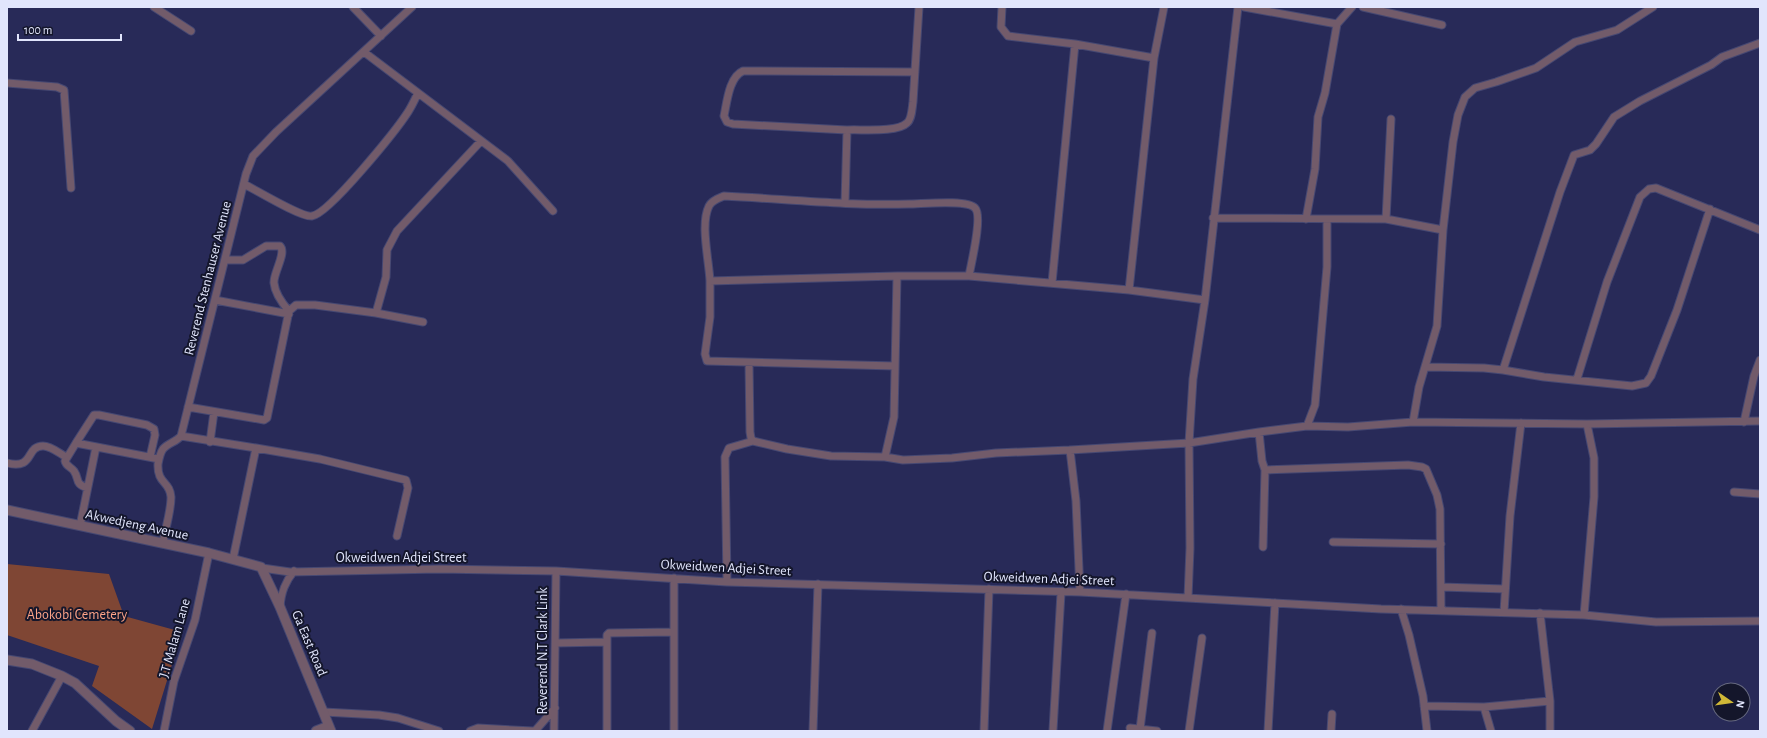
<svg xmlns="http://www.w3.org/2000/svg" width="1767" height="738" font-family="'Alegreya Sans',sans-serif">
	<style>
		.green { fill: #7f4634 }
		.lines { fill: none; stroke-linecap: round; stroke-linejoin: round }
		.minor-casing { stroke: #464872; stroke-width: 9 }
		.tertiary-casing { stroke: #464872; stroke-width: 11 }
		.minor { stroke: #725b6a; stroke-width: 7 }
		.tertiary { stroke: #725b6a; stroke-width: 9 }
		.labels { text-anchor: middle; stroke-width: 4; stroke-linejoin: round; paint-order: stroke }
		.street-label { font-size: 14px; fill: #e1e5fc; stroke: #14162b }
		.park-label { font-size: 14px; fill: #fea488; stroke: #14162b }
	</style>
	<rect width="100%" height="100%" fill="#282a58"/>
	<!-- green -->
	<path class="green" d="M7,564L109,574L124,616L182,632L152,729L92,686L99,666L7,635Z"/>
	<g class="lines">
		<!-- minor casing -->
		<g class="minor-casing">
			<path id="minor" d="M154,7L191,31
				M353,7L381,36
				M1002,7L1001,27L1008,36L1075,44L1154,58
				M1244,7L1337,24
				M1363,7L1442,25
				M364,52L508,161L553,211
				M7,83L57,87L64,90L71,188
				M847,130L733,124L727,122L724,116C727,102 729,77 743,71L915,72
				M244,184C256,190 302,218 312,216C329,214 397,129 408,112C412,106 415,99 418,93
				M845,203L847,130C860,129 897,133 907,123C912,119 912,108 913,102L919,7
				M1306,219L1315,169L1318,117L1325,93L1337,24L1352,7
				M1386,219L1391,119
				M1443,230L1453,142L1458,115L1465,97L1475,88L1496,82L1536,68L1575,42L1617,30L1653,7
				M225,260H243L266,246H280C287,253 273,273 274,283C275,294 282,303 289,311
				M897,276L894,417L885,457L903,460L952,458L996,453L1070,450L1189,443L1259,432L1307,426L1348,427L1413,422L1419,387L1437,326L1443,230L1386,219L1213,218
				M969,276C971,264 983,216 975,208C967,199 922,204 909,204C848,206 786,199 724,196C719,198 712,200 709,206C700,224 709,260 710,281L897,276H969L1129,290L1205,300
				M710,281V317L705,354L707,361L895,366
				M1052,283L1075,44
				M1129,290L1154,58L1164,7
				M215,300L289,314
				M376,313L386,277L387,250L397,231L481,141
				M749,363L750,432L751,438L753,441L787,449L831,456L885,457
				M1426,367L1484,368L1503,370L1560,192L1574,155L1590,150L1596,144L1614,117L1640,101L1711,65L1722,57L1760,43
				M1503,370L1544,377L1632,386L1646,383L1651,376L1677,310L1710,209
				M1577,379L1607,282L1640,197L1649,189L1656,188L1760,230
				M188,407L264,420L267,418L289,311L296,305H315L376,313L423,322
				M1413,422L1587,424L1760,421
				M1744,422L1754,376L1760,360
				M1307,426L1315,405L1327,267V219
				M1259,432L1262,461L1265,470L1408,465L1422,467L1426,469L1437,495L1440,509L1441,610
				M181,436L256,448L233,559
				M210,442L214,412
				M76,443L94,415H99L147,425L154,429L155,435L150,457
				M256,448L320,459L406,480L408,488L397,536
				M1070,450L1076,501L1080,592
				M7,463C35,470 25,446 43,446C51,446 59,453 66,457
				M87,488C74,483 80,480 74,471C71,467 66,466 65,461L76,443L159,459
				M1734,492L1760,494
				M80,526L96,447
				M1333,542L1441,544
				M163,543C165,529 171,512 171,497C170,481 157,484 158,464C159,459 160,453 163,449C168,443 176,442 181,436L246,174L253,156L276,132L412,7
				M1263,547L1265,470
				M262,568L290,572L439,569L556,571L727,582L1080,592L1381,609L1584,615L1656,622L1760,621
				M674,578V731
				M727,582L725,457L729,448L753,441
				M1441,587L1505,589
				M1188,598L1190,548L1189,443L1193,379L1205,300L1238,7
				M280,607C281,592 285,582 294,571
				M1401,609L1409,635L1423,696L1427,731
				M1504,612L1510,516L1521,423
				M1540,613L1550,701V731
				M1584,615L1594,497V458L1587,424
				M555,643L606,642
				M1424,706L1484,707L1550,701
				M1484,707L1491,731
				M324,712L379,715L398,718L439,731
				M1130,728L1157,731
				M1140,729L1152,633
				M1053,730L1061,593
				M32,731L62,676
				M164,731L174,681L195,620L209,553
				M470,731L478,728L533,731
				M535,731L555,708
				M554,731L556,571
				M607,731V635L609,633L673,632
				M813,731L818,584
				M984,731L989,589
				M1107,731L1126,594
				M1189,731L1202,638
				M1268,731L1275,603
				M1331,731L1332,714"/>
		</g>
		<!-- tertiary casing -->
		<g class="tertiary-casing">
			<path id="tertiary" d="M7,510L209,553L261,567L280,607L331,731
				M7,660L32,664L62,676L75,683L116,721L130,731
				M316,731L329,726"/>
		</g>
		<!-- minor -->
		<use href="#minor" class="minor"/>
		<!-- tertiary -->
		<use href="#tertiary" class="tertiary"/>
	</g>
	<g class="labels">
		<!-- street labels -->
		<g class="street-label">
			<text transform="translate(207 278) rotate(-76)" y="5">Reverend Stenhauser Avenue</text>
			<text transform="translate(137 524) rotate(12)" y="5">Akwedjeng Avenue</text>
			<text x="401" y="562">Okweidwen Adjei Street</text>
			<text transform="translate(726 567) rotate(3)" y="5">Okweidwen Adjei Street</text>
			<text transform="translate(1049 578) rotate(2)" y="5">Okweidwen Adjei Street</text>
			<text transform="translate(174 638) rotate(-74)" y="5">J.T Malam Lane</text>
			<text transform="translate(310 643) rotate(67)" y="5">Ga East Road</text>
			<text transform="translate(542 651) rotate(-90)" y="5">Reverend N.T Clark Link</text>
		</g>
		<!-- park labels -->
		<g class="park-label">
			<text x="77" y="619">Abokobi Cemetery</text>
		</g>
	</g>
	<!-- border -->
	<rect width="1767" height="738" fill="none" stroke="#e1e5fc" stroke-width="16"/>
	<!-- north arrow -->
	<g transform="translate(1731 702) rotate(103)"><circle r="19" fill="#14162b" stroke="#66697f"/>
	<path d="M0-3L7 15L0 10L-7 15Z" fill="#d0b837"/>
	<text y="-6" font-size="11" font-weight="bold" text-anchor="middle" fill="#e1e5fc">N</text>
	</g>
	<!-- scale -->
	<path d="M18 34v6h103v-6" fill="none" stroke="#e1e5fc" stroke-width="2"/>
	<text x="24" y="34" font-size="12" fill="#e1e5fc" stroke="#14162b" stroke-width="3" paint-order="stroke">100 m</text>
</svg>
